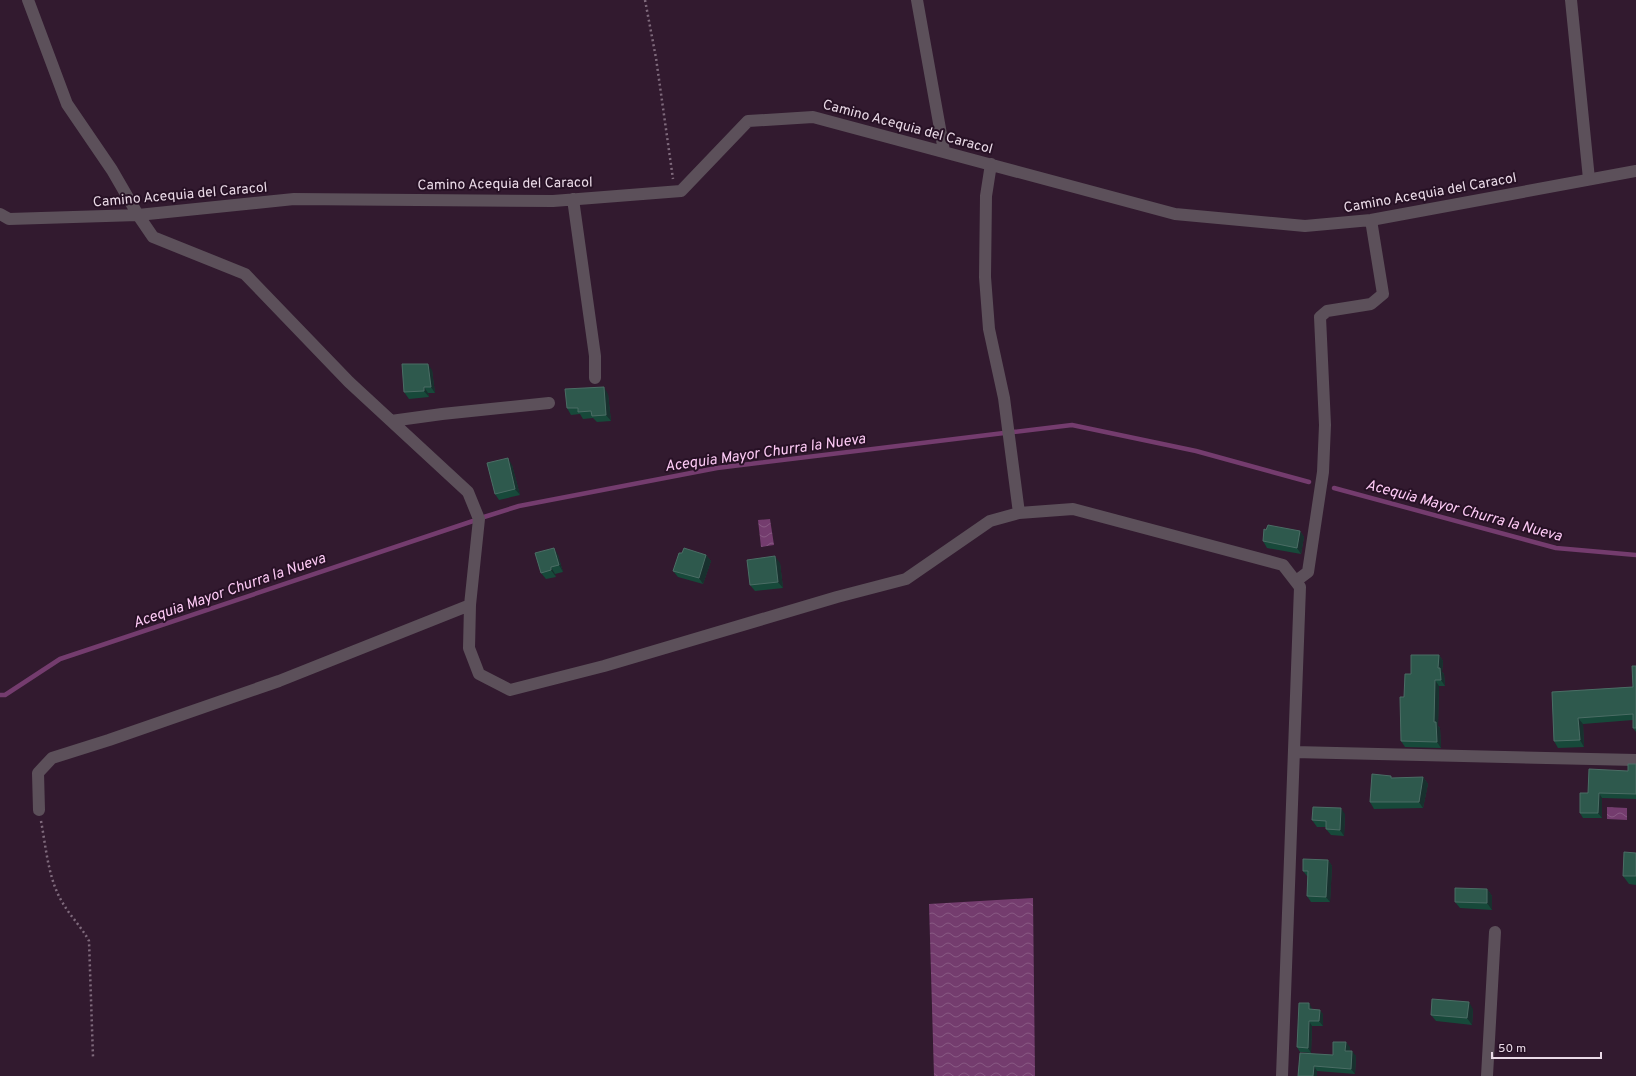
<svg xmlns="http://www.w3.org/2000/svg" width="1636" height="1076" font-family="Overpass,sans-serif">
	<style>
		.water { fill: url(#water-waves) }
		.lines { fill: none; stroke-linecap: round; stroke-linejoin: round }
		.stream { stroke: #743c6e; stroke-width: 4.5 }
		.path { stroke: #7f6a7c; stroke-width: 2.5; stroke-dasharray: 2 3; stroke-linecap: butt }
		.street { stroke: #5c505a; stroke-width: 12 }
		.wall { fill: #17493a }
		.shaded-wall { fill: #18302e }
		.building { fill: #2e594d; stroke: #4b6d65 }
		.labels { text-anchor: middle; stroke-width: 4; stroke-linejoin: round; paint-order: stroke }
		.street-label { font-size: 14px; fill: #eadae7; stroke: #271125 }
		.water-label { font-size: 15px; font-style: italic; fill: #fdcaf5; stroke: #271125 }
	</style>
	<defs>
		<pattern id="water-waves" width="16" height="10" patternUnits="userSpaceOnUse"><rect width="16" height="10" fill="#743c6e"/><path d="M0 5q4-4 8 0t8 0" fill="none" stroke="#885883"/></pattern>
	</defs>
	<rect width="100%" height="100%" fill="#321a2f"/>
	<!-- water -->
	<path class="water" d="M770,519L774,545L761,547L758,520Z
		M1607,807L1627,808V820L1607,819Z
		M1033,898L1035,1076H934L929,904Z"/>
	<g class="lines">
		<!-- stream -->
		<path class="stream" d="M1013,432L1072,425L1196,451L1309,482
			M1334,488L1556,548L1636,555
			M484,517L519,506L717,468L1004,433
			M0,695H5L60,659L473,521"/>
		<!-- path -->
		<path class="path" d="M645,0L656,58L673,179
			M41,821C46,847 48,877 61,900C69,915 81,926 89,941L93,1057"/>
		<!-- street -->
		<path class="street" d="M28,0L67,104L112,170L138,215L153,237L245,274L349,382L468,492L479,519L470,605L469,648L479,674L510,690L604,666L837,597L906,579L990,521L1019,513L1073,509L1283,565L1300,587L1282,1076
			M917,0L944,151
			M1571,0L1589,179
			M991,164L986,196L985,277L989,329L1004,398L1019,513
			M573,199L595,356V378
			M0,214L9,219L138,215L294,199L553,201L681,191L748,121L813,117L1175,214L1305,226L1371,220L1636,171
			M391,421L442,414L549,403
			M1296,581L1308,572L1323,472L1325,425L1320,317L1327,311L1371,304L1383,294L1371,220
			M1294,752L1636,760
			M39,810L38,773L52,758L109,740L279,681L470,605
			M1487,1076L1495,932"/>
	</g>
	<!-- wall -->
	<path class="wall" d="M432,370L435,393H428L429,397L409,399L404,392Z
		M608,394L611,421L597,422L593,418L583,419L580,414L571,415L567,408Z
		M512,465L520,495L499,500L495,494Z
		M1266,530L1300,531L1304,537L1301,554L1267,548L1263,541Z
		M682,553L706,555L711,561L703,584L678,577L673,571Z
		M558,555L563,572L555,574L556,577L546,579L541,573Z
		M780,563L783,588L755,591L750,585Z
		M1439,655L1443,661L1442,672L1444,674L1445,686H1439L1438,726L1440,728L1441,748L1405,747L1401,741L1404,697L1411,674Z
		M1636,666V732L1633,728V720L1583,724L1584,747L1558,748L1554,741L1552,692L1633,687Z
		M1636,764V799L1602,798V818H1583L1580,813L1588,793L1628,771Z
		M1423,777L1428,784L1423,808L1374,809L1370,802Z
		M1345,814L1344,836L1331,835L1326,829V827H1317L1312,820Z
		M1636,853V885L1629,884L1623,876Z
		M1328,860L1332,866L1330,902H1311L1307,896L1308,876H1307L1303,871Z
		M1487,889L1492,896V910L1460,908L1455,902Z
		M1312,1008V1009L1323,1014V1026H1312L1311,1053L1300,1052L1297,1047Z
		M1473,1009L1472,1025L1436,1021L1431,1015Z
		M1350,1047L1349,1051L1356,1056L1355,1074L1317,1071V1076H1298L1300,1053L1333,1055Z"/>
	<!-- shaded-wall -->
	<path class="shaded-wall" d="M428,364L432,370L435,393L431,387Z
		M424,387L428,393L429,397L424,391Z
		M604,387L608,394L611,421L606,415Z
		M508,458L512,465L520,495L515,489Z
		M1300,531L1304,537L1301,554L1297,548Z
		M554,548L558,555L563,572L559,565Z
		M706,555L711,561L703,584L699,578Z
		M775,556L780,563L783,588L778,582Z
		M551,567L555,574L556,577L551,570Z
		M1439,655L1443,661L1442,672L1444,674L1445,686L1441,680L1438,668Z
		M1435,680L1439,686L1438,726L1440,728L1441,748L1437,742L1434,722Z
		M1578,718L1583,724L1584,747L1580,740Z
		M1423,777L1428,784L1423,808L1419,802Z
		M1599,793L1602,798V818L1598,813Z
		M1341,808L1345,814L1344,836L1340,830Z
		M1328,860L1332,866L1330,902L1326,897Z
		M1487,889L1492,896V910L1487,903Z
		M1469,1002L1473,1009L1472,1025L1467,1018Z
		M1309,1003L1312,1008V1014L1309,1009Z
		M1320,1010L1323,1014V1026L1319,1021Z
		M1309,1021L1312,1026L1311,1053L1308,1048Z
		M1346,1042L1350,1047L1349,1056L1345,1051Z
		M1352,1051L1356,1056L1355,1074L1351,1069Z
		M1314,1066L1317,1071V1076H1313Z"/>
	<!-- building -->
	<path class="building" d="M402,364H428L431,387H424V391L404,392Z
		M604,387L606,415L592,416L591,411L578,412V408H567L565,389Z
		M508,458L515,489L495,494L487,463Z
		M1268,525L1300,531L1297,548L1263,541L1264,529L1266,530Z
		M554,548L559,565L551,567V570L541,573L535,553Z
		M684,548L706,555L699,578L673,571L679,553H682Z
		M775,556L778,582L750,585L747,560Z
		M1411,655H1439L1438,668H1440L1441,680H1435L1434,722H1436L1437,742L1401,741L1400,697H1404L1405,674H1411Z
		M1632,666H1636V728H1633V714L1578,718L1580,740L1554,741L1552,692L1633,687Z
		M1628,764H1636V794L1599,793L1598,813H1580V793H1588L1589,769L1628,771Z
		M1372,774L1391,776V778L1423,777L1419,802H1370Z
		M1313,807L1341,808L1340,830L1326,829V821L1312,820Z
		M1624,852L1636,853V876H1623Z
		M1303,859L1328,860L1326,897L1307,896L1308,871H1303Z
		M1455,888L1487,889V903L1455,902Z
		M1432,999L1469,1002L1467,1018L1431,1015Z
		M1299,1003H1309V1009L1320,1010L1319,1021H1309L1308,1048L1297,1047Z
		M1333,1042H1346L1345,1051H1352L1351,1069L1314,1066L1313,1076H1298L1300,1053L1333,1055Z"/>
	<g class="labels">
		<!-- street labels -->
		<g class="street-label">
			<text transform="translate(908 126) rotate(15)" y="5">Camino Acequia del Caracol</text>
			<text transform="translate(505 183) rotate(-1)" y="5">Camino Acequia del Caracol</text>
			<text transform="translate(1430 192) rotate(-10)" y="5">Camino Acequia del Caracol</text>
			<text transform="translate(180 194) rotate(-5)" y="5">Camino Acequia del Caracol</text>
		</g>
		<!-- water labels -->
		<g class="water-label">
			<text transform="translate(765 452) rotate(-8)" y="5">Acequia Mayor Churra la Nueva</text>
			<text transform="translate(1464 510) rotate(15)" y="5">Acequia Mayor Churra la Nueva</text>
			<text transform="translate(229 590) rotate(-19)" y="5">Acequia Mayor Churra la Nueva</text>
		</g>
	</g>
	<!-- scale -->
	<path d="M1492 1052v6h109v-6" fill="none" stroke="#eadae7" stroke-width="2"/>
	<text x="1498" y="1052" font-size="12" fill="#eadae7" stroke="#271125" stroke-width="3" paint-order="stroke">50 m</text>
</svg>
